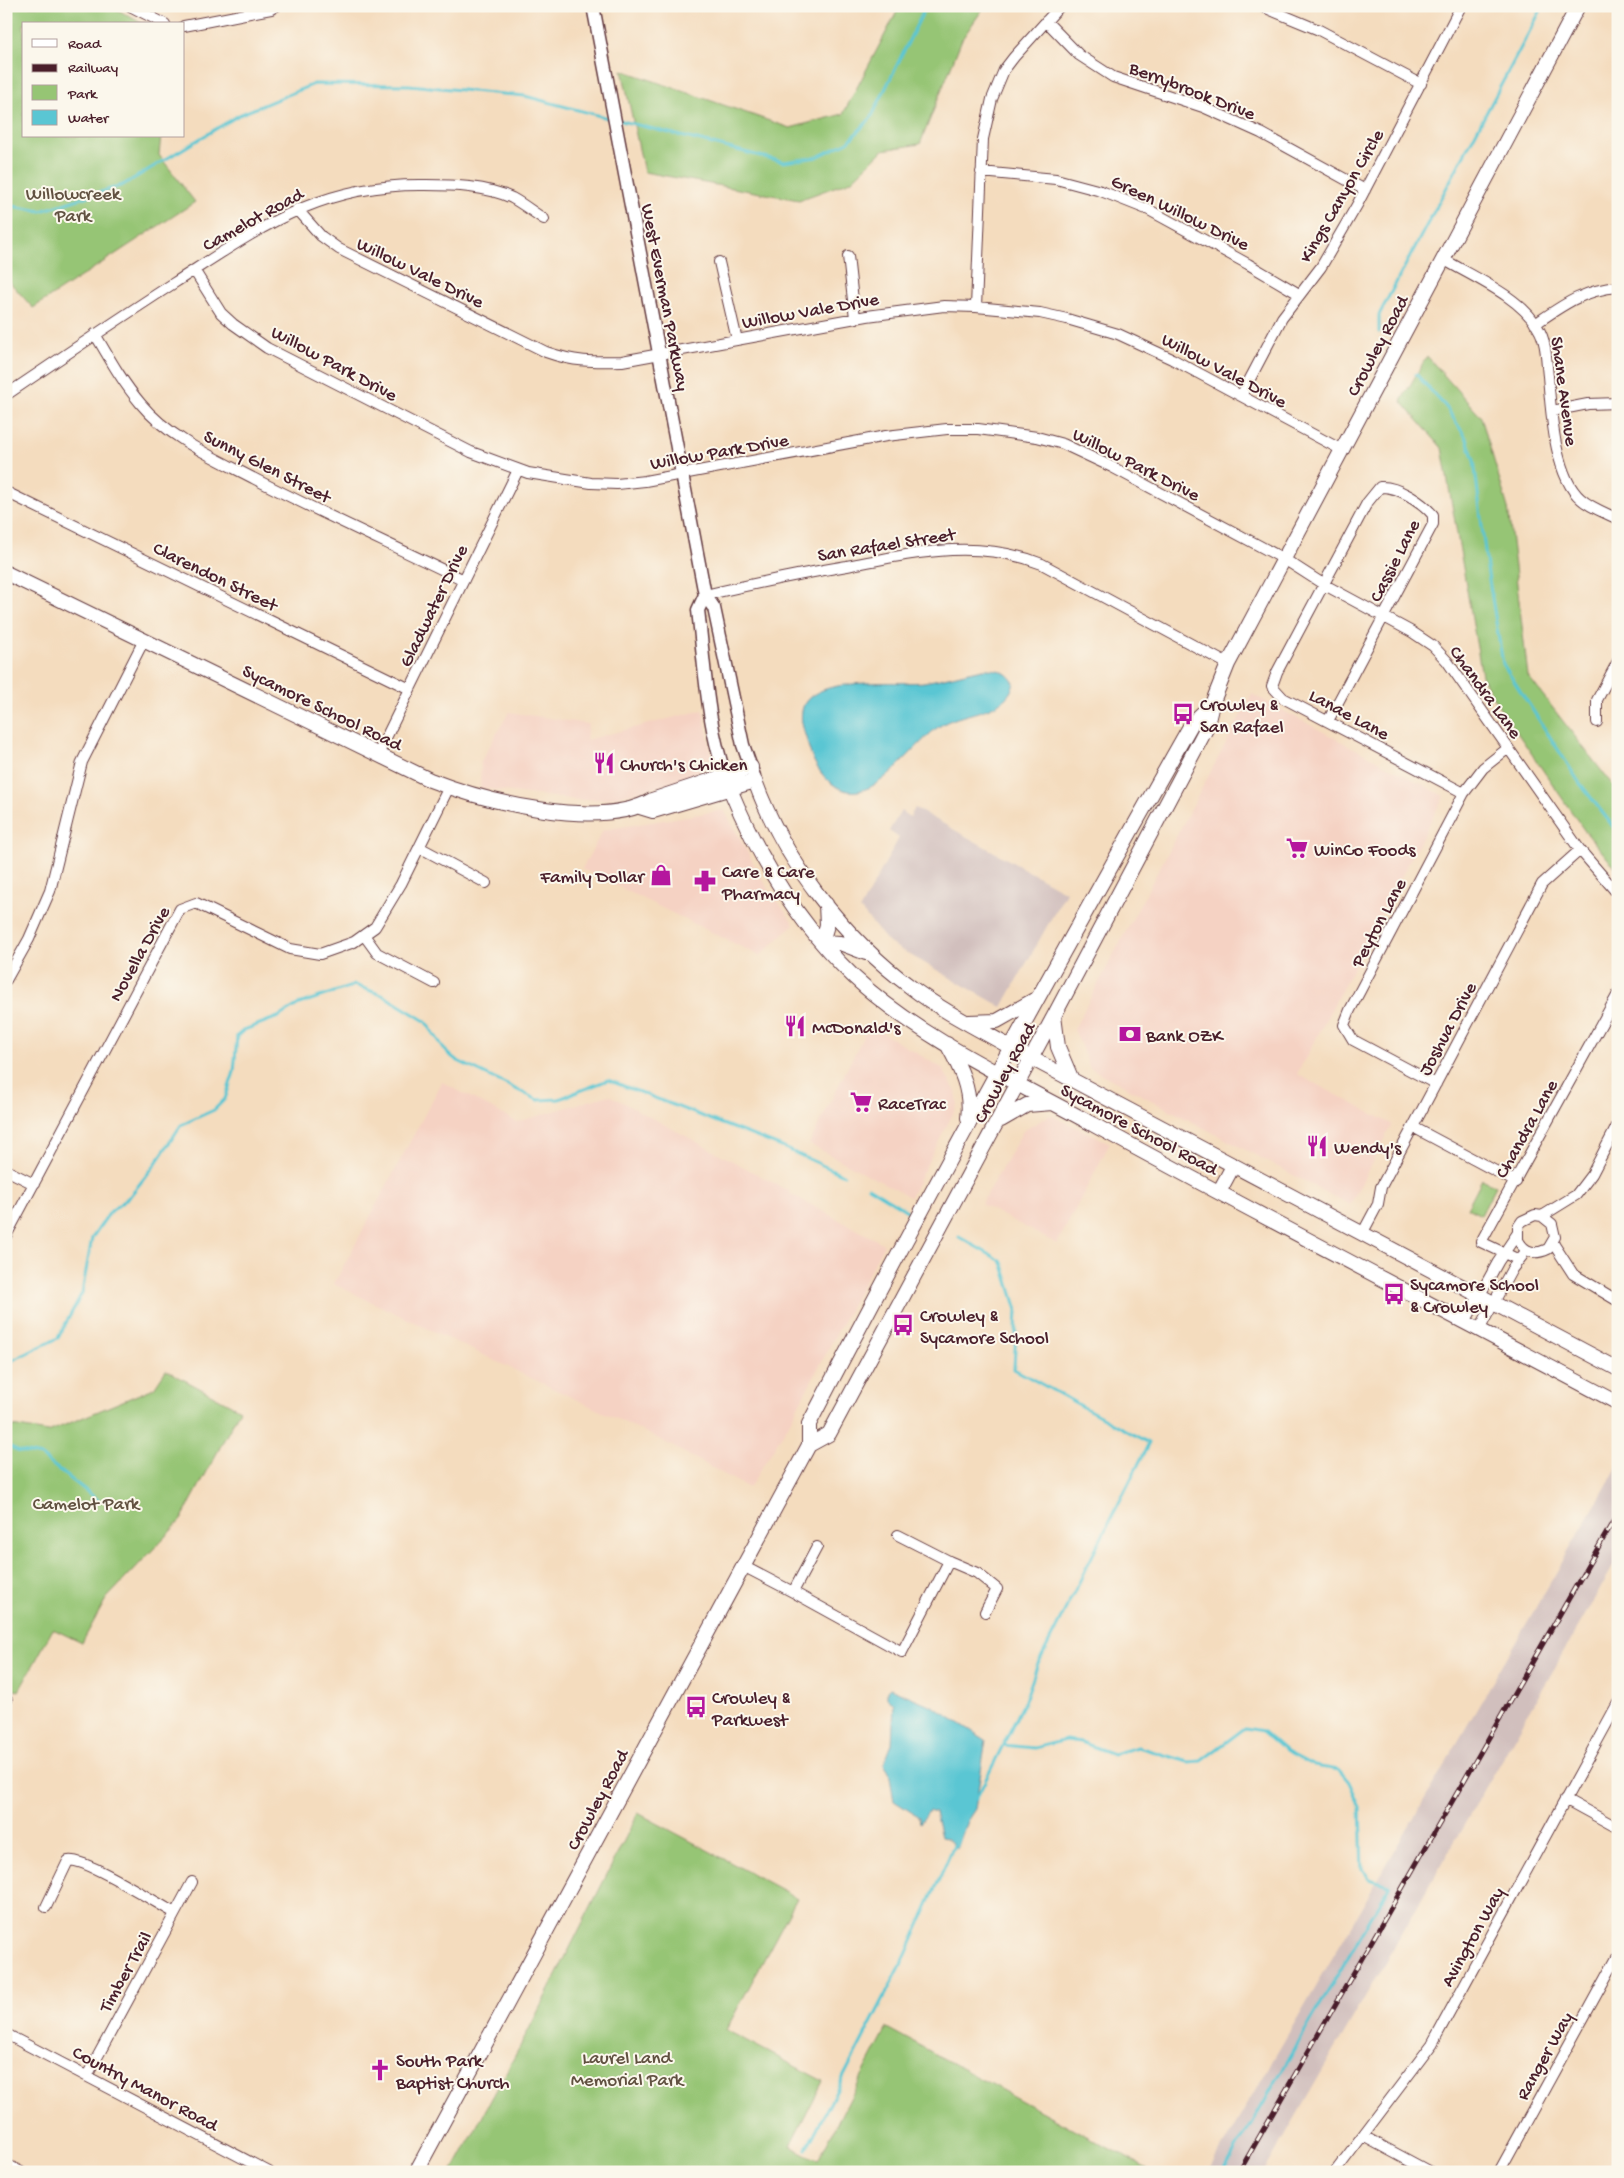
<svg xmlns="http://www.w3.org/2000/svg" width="1624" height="2178" font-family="'Gochi Hand',sans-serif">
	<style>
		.built { fill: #f5d2c3 }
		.industrial { fill: #d1bfbd }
		.green { fill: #96c574; stroke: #707250 }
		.water { fill: #5ac6d3; stroke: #52727f }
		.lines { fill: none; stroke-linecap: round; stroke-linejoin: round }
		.stream { stroke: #5ac6d3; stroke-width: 3 }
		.minor-casing { stroke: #643b41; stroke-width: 12 }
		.tertiary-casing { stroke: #643b41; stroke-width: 15 }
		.secondary-casing { stroke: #643b41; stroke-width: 16 }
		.minor { stroke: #fff; stroke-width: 10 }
		.tertiary { stroke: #fff; stroke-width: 12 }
		.secondary { stroke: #fff; stroke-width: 14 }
		.rail-casing { stroke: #4a1f2b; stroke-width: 5 }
		.rail { stroke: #fbf7ec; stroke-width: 3; stroke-dasharray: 9; stroke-linecap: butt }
		.labels { text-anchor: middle; stroke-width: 4; stroke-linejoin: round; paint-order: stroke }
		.street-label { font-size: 19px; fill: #4a1f2b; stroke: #fbf7ec }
		.park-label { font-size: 19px; fill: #615141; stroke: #fbf7ec }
		.poi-label { font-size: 19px; fill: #4a1f2b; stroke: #fbf7ec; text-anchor: start }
	</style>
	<rect width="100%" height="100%" fill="#fbf7ec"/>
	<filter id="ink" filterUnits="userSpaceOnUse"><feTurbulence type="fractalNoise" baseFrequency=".02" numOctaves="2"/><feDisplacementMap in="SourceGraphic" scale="10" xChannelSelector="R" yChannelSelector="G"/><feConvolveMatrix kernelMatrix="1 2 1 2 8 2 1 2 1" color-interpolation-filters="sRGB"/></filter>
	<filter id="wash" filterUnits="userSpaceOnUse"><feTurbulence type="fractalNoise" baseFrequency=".0096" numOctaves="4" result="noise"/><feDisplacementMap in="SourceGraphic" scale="20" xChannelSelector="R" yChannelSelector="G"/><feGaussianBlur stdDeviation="1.12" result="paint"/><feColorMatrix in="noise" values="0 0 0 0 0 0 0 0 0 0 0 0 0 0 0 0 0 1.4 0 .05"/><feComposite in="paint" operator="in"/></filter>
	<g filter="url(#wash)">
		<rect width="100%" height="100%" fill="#f4dcbe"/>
		<!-- built -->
		<path class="built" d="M1252,694L1444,796L1297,1074L1392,1124L1350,1205L1090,1068L1074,1029Z
			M703,710L713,764L683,781L607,799L577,800L480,788L481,761L509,712L588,724L586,740Z
			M724,810L764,882L794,924L760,956L582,869L603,830Z
			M869,1025L942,1068L956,1092L958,1104L910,1197L809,1144Z
			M442,1082L517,1122L609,1095L789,1191V1193L884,1244L788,1425L749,1488L657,1438L334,1284Z
			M1050,1115L1110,1143L1057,1244L981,1204L1023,1131Z"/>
		<!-- industrial -->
		<path class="industrial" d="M915,808L1066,892L1002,1007L889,943L860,909L899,838L889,831L901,811L910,817Z
			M1618,1466V1558L1264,2172H1208Z"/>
		<!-- green -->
		<path class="green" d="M6,6H111L143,24H24V136H161L159,155L195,202L33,308L6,278Z
			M900,6H985L962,39L920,144L883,150L851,181L799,200L644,172L622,70L790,128L843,114Z
			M1427,356L1481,417L1508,508L1528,676L1618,792V871L1584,830L1494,699L1482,676L1442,448L1401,401Z
			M1482,1179L1496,1186L1481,1215L1467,1208Z
			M166,1370L240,1410L181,1520L106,1599L82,1643L53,1629L19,1691L6,1687V1425L48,1432L154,1388Z
			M638,1813L797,1898L726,2030L823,2081L790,2146L818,2160L887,2028L1153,2172H452L523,2041Z"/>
		<!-- water -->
		<path class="water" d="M983,669C997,669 1006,670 1014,683C1007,713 966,711 943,724C912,742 876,809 837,787C820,777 811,759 807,741C804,732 800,720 802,711C808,674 897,685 924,682C943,679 963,673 983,669Z
			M890,1688L932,1706L986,1740L975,1809L967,1821L957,1849L947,1838L941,1837L935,1813L929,1811L920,1823L919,1817L894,1801L889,1772L884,1764L892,1744L894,1704L887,1698V1691Z"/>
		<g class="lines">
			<!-- stream -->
			<path class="stream" d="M618,120L784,162L817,157L848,142L871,118L926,6
				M6,205L41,211L123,185L239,115L314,84L409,85L525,96L612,119
				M1379,332V315L1543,6
				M1416,374L1446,407L1467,439L1474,460L1487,568L1503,664L1579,782L1618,833
				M868,1187L907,1211
				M959,1237L1001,1261L1003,1265L1017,1310L1014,1369L1149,1443L1038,1664L1024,1703L976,1799
				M6,1368L13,1360L58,1338L82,1293L92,1238L110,1212L130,1196L154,1166L181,1125L214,1110L225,1099L234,1072L237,1036L244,1030L278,1017L299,1004L355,985L384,996L425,1021L448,1054L458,1061L538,1100L559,1099L608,1080L782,1147L844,1175
				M6,1444L17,1451L41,1456L98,1500
				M1003,1745L1034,1748L1066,1740L1081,1742L1113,1754L1138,1747L1188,1762L1201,1761L1245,1728L1263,1731L1287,1752L1314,1766L1339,1770L1349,1782L1360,1806L1362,1870L1369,1879L1390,1885L1223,2172
				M807,2148L905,1957L955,1843"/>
		</g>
	</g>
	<g filter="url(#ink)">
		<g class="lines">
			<!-- minor casing -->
			<g class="minor-casing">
				<path id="minor" d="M130,6L165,24
					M1261,6L1319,30L1421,84
					M1046,21L1079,55L1113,77L1203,107L1261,133L1365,190
					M184,26L271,9L276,6
					M981,172L1056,179L1101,191L1149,210L1248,264L1299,294
					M297,209L321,236L339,249L546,352C574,362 593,362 622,361L867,316L944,306L976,307L1040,313L1067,319L1118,334L1172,359L1342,450
					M848,256L855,318
					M1443,259C1473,277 1521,297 1538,328C1547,342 1546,361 1548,376C1551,410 1554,476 1581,499C1591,508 1606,513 1618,519
					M719,262L737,340
					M194,270L221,313L233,324L267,348L471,452L528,473L591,483L617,484L645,481L886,436L947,429H978L1037,437L1063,444L1112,467L1284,559L1323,584L1412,632L1433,646L1447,661L1580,850L1618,894
					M976,307L983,139L992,99L1004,70L1014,57L1060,6
					M1535,324C1563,305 1583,290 1618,287
					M95,334C109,358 123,383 141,404C170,439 215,458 255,479C323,514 394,546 464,580
					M6,395C62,357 117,320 174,283C260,228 319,183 426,185C454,185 486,186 512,198C523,204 533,212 544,219
					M1241,396L1282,318L1321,267L1357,205L1461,6
					M1552,411L1588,404L1618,403
					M6,492L410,689
					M705,595C752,584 799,574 847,566C914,553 976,538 1042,564L1228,664
					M1328,721L1433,524V515C1422,502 1398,486 1380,487L1367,503L1277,672L1272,686L1283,698L1464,793
					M1597,722V700L1618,661
					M378,754L518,470
					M419,847L486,883
					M364,935L377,953L434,983
					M6,980L29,939L50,891L82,762L144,640
					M1436,1084L1353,1040L1344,1025L1350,1010L1464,793L1483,768L1507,749
					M1413,1127L1516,1182
					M6,1170L34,1184
					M1542,1216L1552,1224L1555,1237L1548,1249C1535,1255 1525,1253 1518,1240V1227L1522,1221L1535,1215L1542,1216L1576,1195L1592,1174L1618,1124
					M1362,1234L1378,1204L1381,1187L1542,884L1580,850
					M6,1236L180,909L196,903L290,949L320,954L354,942L375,927L401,884L449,787
					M1553,1243L1573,1274L1618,1301
					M1519,1260L1481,1242L1618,994
					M1465,1322L1498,1262L1517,1234
					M1479,1330L1512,1269L1523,1255
					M898,1535L949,1561
					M817,1547L793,1592L902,1652L949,1561L977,1573L997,1589L985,1612
					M743,1566L793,1592
					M6,1701L7,1700
					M1565,1799L1618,1828
					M46,1907L68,1861C83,1856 158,1904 175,1913
					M6,2034L269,2172
					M87,2076L192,1882
					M1363,2136L1430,2172
					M6,2164L21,2172
					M1335,2172L1432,2044L1618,1703
					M1499,2172L1618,1955"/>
			</g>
			<!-- tertiary casing -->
			<g class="tertiary-casing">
				<path id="tertiary" d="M593,6L705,595L714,608L743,745L754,776
					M705,595L698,610C705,669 707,730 729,785"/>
			</g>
			<!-- secondary casing -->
			<g class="secondary-casing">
				<path id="secondary" d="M6,573L430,780C484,801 599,831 652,800L751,767
					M730,789C759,859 799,925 854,977C919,1038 1016,1082 1094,1125C1267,1220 1443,1310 1618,1403
					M640,807L653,811L755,781C784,861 843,937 912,988C942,1011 977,1028 1010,1047L1618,1369
					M826,904L827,925L822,942L840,943L866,953
					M1054,1016L1058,1047L1072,1080
					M969,1022L997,1021L1034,1000
					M947,1044C960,1067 972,1091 968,1118
					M1001,1120L1027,1105L1052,1103
					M1219,1192L1233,1166
					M809,1445L829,1434L1054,1016L1206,729L1212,704L1228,664L1578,6
					M416,2172L809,1445V1424C932,1187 1061,954 1192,723L1212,704"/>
			</g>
			<!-- minor -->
			<use href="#minor" class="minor"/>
			<!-- tertiary -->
			<use href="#tertiary" class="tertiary"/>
			<!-- secondary -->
			<use href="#secondary" class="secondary"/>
			<!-- rail casing -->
			<g class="rail-casing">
				<path id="rail" d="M1239,2172L1618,1513"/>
			</g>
			<!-- rail -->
			<use href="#rail" class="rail"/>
		</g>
	</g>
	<!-- icons -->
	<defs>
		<g id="bus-bare" transform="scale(1.725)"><path d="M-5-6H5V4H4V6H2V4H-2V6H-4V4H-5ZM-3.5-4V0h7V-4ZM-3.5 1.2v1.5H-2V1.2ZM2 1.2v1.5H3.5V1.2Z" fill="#b5179e" stroke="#fbf7ec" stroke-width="2.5" paint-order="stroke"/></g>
		<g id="restaurant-bare" transform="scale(1.725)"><path d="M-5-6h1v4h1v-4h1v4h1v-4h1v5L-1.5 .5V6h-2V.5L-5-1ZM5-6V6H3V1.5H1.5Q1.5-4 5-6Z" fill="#b5179e" stroke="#fbf7ec" stroke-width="2.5" paint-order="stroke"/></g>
		<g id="supermarket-bare" transform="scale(1.725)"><path d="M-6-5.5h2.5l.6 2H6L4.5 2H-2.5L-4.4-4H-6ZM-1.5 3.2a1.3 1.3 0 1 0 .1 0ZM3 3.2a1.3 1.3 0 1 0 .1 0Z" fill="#b5179e" stroke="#fbf7ec" stroke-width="2.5" paint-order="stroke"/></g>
		<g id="shop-bare" transform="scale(1.725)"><path d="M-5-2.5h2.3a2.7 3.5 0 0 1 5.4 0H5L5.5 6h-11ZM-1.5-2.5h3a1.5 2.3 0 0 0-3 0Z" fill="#b5179e" stroke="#fbf7ec" stroke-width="2.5" paint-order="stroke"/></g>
		<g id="pharmacy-bare" transform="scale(1.725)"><path d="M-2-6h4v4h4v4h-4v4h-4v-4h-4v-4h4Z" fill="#b5179e" stroke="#fbf7ec" stroke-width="2.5" paint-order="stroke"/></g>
		<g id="bank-bare" transform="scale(1.725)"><path d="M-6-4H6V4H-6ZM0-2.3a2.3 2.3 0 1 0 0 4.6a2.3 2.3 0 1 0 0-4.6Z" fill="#b5179e" stroke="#fbf7ec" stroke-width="2.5" paint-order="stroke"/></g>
		<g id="church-bare" transform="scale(1.725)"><path d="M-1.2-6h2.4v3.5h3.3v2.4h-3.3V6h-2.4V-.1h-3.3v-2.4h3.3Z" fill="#b5179e" stroke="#fbf7ec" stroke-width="2.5" paint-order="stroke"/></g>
	</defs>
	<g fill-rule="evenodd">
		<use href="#bus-bare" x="1183" y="714"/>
		<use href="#restaurant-bare" x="604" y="763"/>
		<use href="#supermarket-bare" x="1297" y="848"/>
		<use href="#shop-bare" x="661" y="875"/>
		<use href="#pharmacy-bare" x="705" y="881"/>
		<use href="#restaurant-bare" x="795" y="1026"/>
		<use href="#bank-bare" x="1130" y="1034"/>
		<use href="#supermarket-bare" x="861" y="1102"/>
		<use href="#restaurant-bare" x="1317" y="1146"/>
		<use href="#bus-bare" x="1394" y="1294"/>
		<use href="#bus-bare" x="903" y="1325"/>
		<use href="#bus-bare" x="696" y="1707"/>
		<use href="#church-bare" x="380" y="2070"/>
	</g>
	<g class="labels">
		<!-- street labels -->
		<g class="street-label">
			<text transform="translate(1193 89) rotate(21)" y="7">Berrybrook Drive</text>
			<text transform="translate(1340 195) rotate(-60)" y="7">Kings Canyon Circle</text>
			<text transform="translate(1181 211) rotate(26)" y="7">Green Willow Drive</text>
			<text transform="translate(252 218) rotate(-29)" y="7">Camelot Road</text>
			<text transform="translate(421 271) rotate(26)" y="7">Willow Vale Drive</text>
			<text transform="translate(667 297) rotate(79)" y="7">West Everman Parkway</text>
			<text transform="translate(810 309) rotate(-10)" y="7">Willow Vale Drive</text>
			<text transform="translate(1376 345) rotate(-62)" y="7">Crowley Road</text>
			<text transform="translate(335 362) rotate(28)" y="7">Willow Park Drive</text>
			<text transform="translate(1225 369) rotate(28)" y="7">Willow Vale Drive</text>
			<text transform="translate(1566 391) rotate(82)" y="7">Shane Avenue</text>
			<text transform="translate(719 450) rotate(-10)" y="7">Willow Park Drive</text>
			<text transform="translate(1137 463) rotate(27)" y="7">Willow Park Drive</text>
			<text transform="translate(268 465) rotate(27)" y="7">Sunny Glen Street</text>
			<text transform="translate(886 543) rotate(-9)" y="7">San Rafael Street</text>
			<text transform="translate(1393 560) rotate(-63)" y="7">Cassie Lane</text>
			<text transform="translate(216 575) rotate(26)" y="7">Clarendon Street</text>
			<text transform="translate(432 605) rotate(-64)" y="7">Gladwater Drive</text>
			<text transform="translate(1487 691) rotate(54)" y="7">Chandra Lane</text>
			<text transform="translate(323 706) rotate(26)" y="7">Sycamore School Road</text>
			<text transform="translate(1350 713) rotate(28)" y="7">Lanae Lane</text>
			<text transform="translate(1377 922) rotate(-62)" y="7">Peyton Lane</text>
			<text transform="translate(138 953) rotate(-61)" y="7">Novella Drive</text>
			<text transform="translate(1446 1028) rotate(-62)" y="7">Joshua Drive</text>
			<text transform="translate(1003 1072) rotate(-62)" y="7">Crowley Road</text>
			<text transform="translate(1140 1128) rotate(28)" y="7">Sycamore School Road</text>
			<text transform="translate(1525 1128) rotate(-61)" y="7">Chandra Lane</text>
			<text transform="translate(596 1799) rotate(-62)" y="7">Crowley Road</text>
			<text transform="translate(1471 1936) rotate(-61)" y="7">Avington Way</text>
			<text transform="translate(124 1971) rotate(-61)" y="7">Timber Trail</text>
			<text transform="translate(1543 2055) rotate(-61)" y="7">Ranger Way</text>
			<text transform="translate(146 2087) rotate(28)" y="7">Country Manor Road</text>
		</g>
		<!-- park labels -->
		<g class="park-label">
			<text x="73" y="199">Willowcreek<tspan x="73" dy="22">Park</tspan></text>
			<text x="86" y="1509">Camelot Park</text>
			<text x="627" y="2063">Laurel Land<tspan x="627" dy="22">Memorial Park</tspan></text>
		</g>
		<!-- poi labels -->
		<g class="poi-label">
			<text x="1200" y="710">Crowley &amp;<tspan x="1200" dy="22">San Rafael</tspan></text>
			<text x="620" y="770">Church's Chicken</text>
			<text x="1314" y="855">WinCo Foods</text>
			<text x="722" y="877">Care &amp; Care<tspan x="722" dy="22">Pharmacy</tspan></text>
			<text x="644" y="882" text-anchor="end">Family Dollar</text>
			<text x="812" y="1033">McDonald's</text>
			<text x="1146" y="1041">Bank OZK</text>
			<text x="878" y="1109">RaceTrac</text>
			<text x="1334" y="1153">Wendy's</text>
			<text x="1410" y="1290">Sycamore School<tspan x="1410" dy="22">&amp; Crowley</tspan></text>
			<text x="920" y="1321">Crowley &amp;<tspan x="920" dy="22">Sycamore School</tspan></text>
			<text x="712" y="1703">Crowley &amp;<tspan x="712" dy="22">Parkwest</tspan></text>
			<text x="396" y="2066">South Park<tspan x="396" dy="22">Baptist Church</tspan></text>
		</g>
	</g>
	<!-- margin -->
	<rect width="1624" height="2178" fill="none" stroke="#fbf7ec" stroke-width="25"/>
	<!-- legend -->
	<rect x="22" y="22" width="162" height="115" fill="#fbf7ec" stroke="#b4a19f"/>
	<rect x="32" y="39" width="25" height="8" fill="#ffffff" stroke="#b4a19f"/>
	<text x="68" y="48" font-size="15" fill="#4a1f2b">Road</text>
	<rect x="32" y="64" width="25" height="8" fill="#4a1f2b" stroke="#b4a19f"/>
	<text x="68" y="72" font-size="15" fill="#4a1f2b">Railway</text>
	<rect x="32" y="85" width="25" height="15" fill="#96c574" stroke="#b4a19f"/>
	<text x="68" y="98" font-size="15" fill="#4a1f2b">Park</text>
	<rect x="32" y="110" width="25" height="15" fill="#5ac6d3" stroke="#b4a19f"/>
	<text x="68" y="122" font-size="15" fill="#4a1f2b">Water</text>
</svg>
